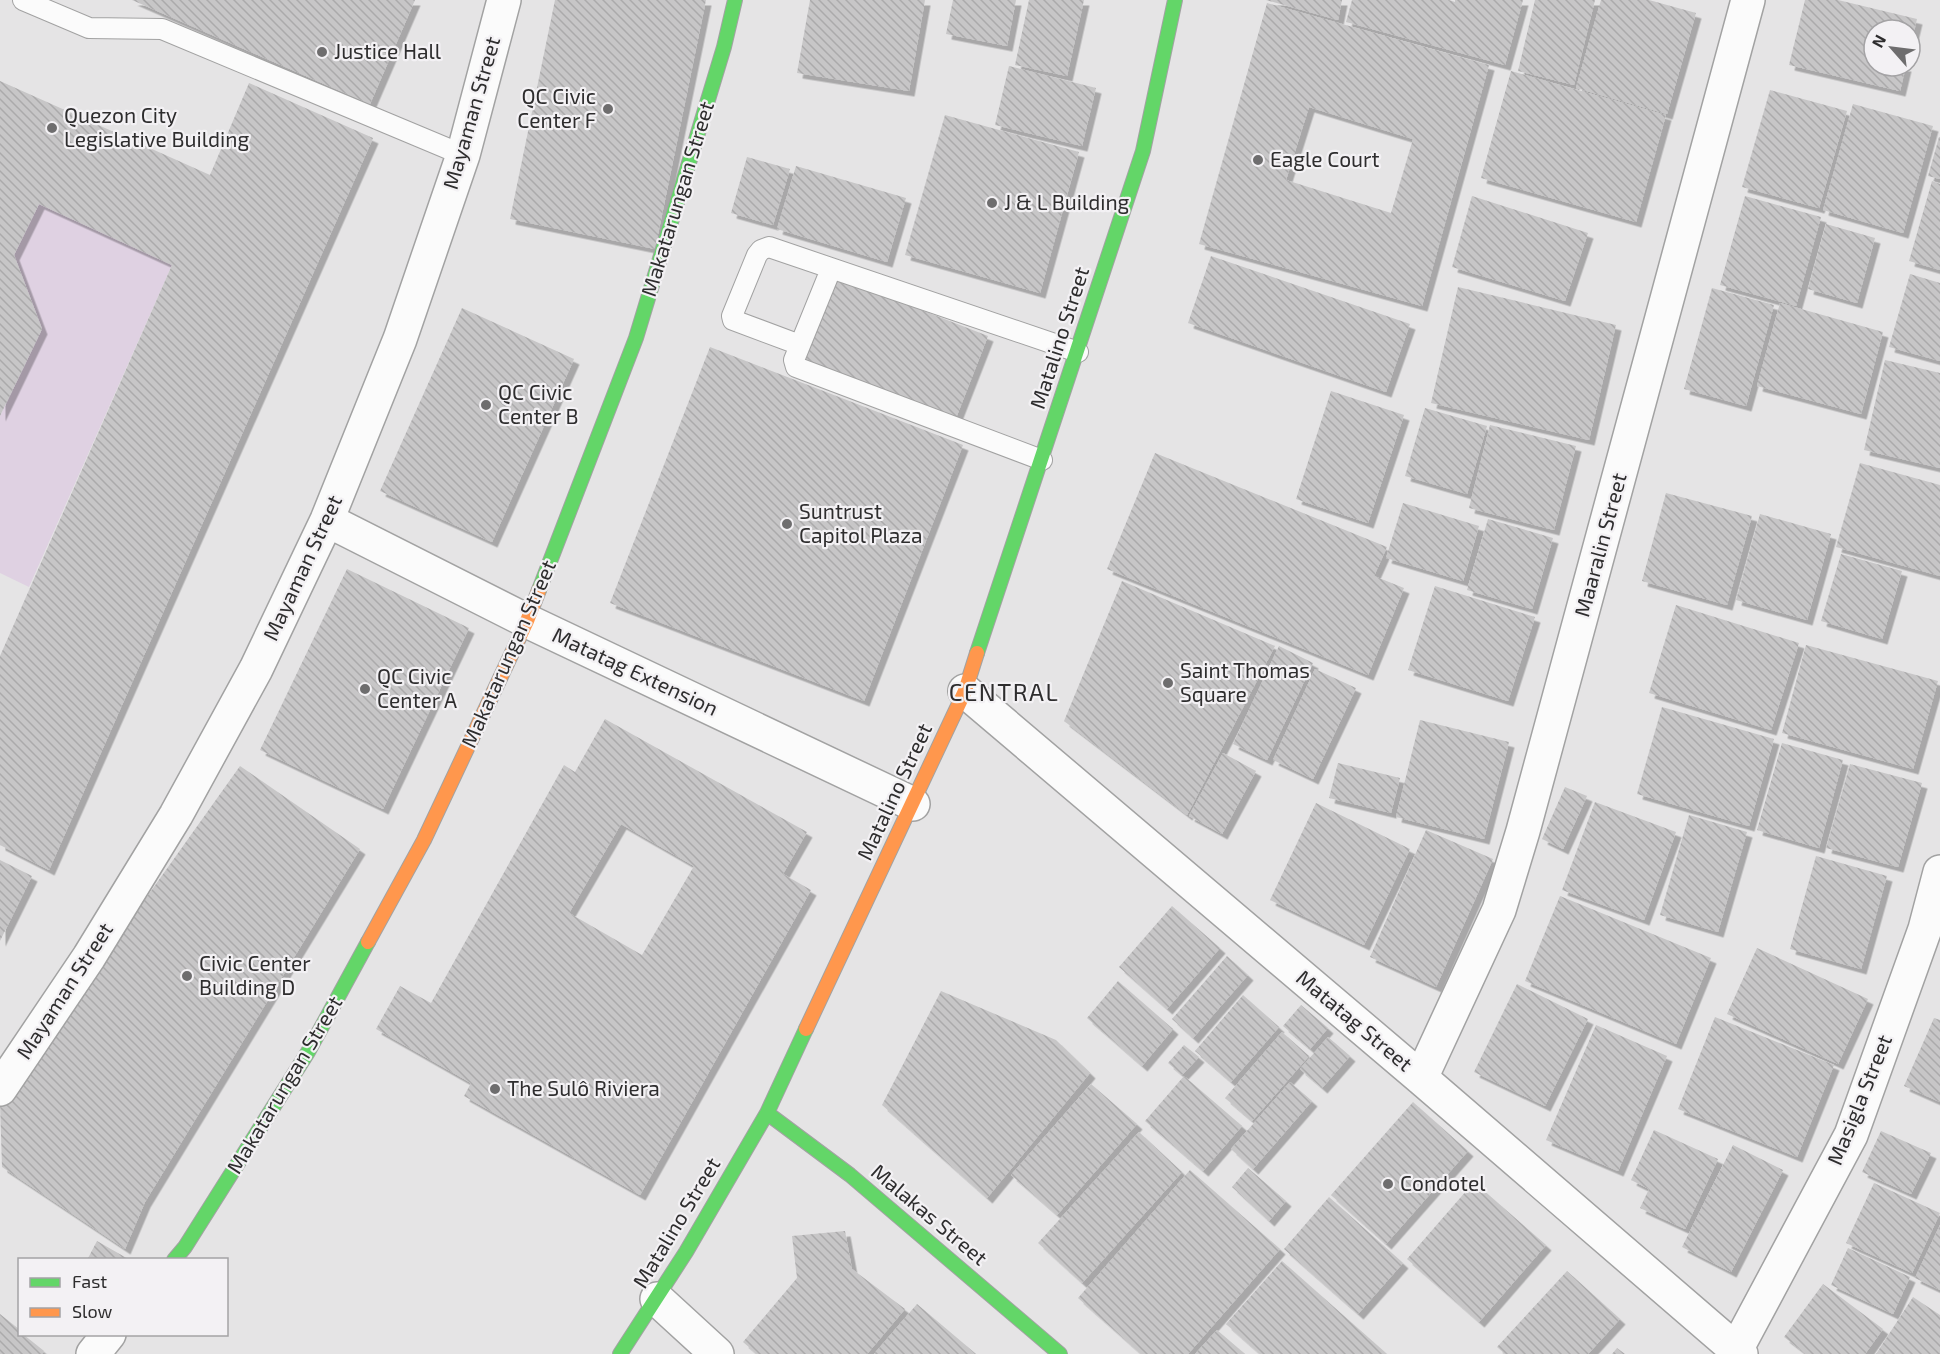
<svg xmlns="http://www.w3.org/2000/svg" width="1940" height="1354" font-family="'Exo 2',sans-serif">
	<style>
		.green { fill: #dfd1e2 }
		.building { fill: url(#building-back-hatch); fill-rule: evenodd; filter: url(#shadow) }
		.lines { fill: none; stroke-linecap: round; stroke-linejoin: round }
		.lane-casing { stroke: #a2a2a2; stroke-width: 22 }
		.street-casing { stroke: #a2a2a2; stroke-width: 36 }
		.fast-casing { stroke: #a2a2a2; stroke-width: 16 }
		.slow-casing { stroke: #a2a2a2; stroke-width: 16 }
		.lane { stroke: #fbfbfb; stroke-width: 20 }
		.street { stroke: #fbfbfb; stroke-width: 33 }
		.fast { stroke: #63d668; stroke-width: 14 }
		.slow { stroke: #ff974d; stroke-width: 14 }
		.poi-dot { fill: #6e6d6e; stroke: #f3f1f4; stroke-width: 2 }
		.labels { text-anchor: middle; stroke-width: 4.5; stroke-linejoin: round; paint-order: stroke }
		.poi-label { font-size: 21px; fill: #2e2d2e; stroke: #f3f1f4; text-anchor: start }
		.street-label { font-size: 21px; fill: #2e2d2e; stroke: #f3f1f4 }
		.quarter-label { font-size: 24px; letter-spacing: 1.5px; fill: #2e2d2e; stroke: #f3f1f4 }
	</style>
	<defs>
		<pattern id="building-back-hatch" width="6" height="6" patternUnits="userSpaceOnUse" patternTransform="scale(1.5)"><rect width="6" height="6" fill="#c7c6c7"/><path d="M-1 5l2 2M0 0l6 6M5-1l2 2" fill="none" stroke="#abaaab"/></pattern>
		<filter id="shadow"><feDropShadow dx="5.5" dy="5.5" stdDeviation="0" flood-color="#0004"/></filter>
	</defs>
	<rect width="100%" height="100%" fill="#e5e4e5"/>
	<!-- green -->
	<path class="green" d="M39,204L172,265L29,587L0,573V416L42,329L14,255Z"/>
	<!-- building -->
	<path class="building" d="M132,0H415L370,104Z
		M555,0H706L655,249L510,219Z
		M810,0H925L909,91L797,73Z
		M953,0H1016L1007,46L946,34Z
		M1029,0H1084L1067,76L1015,65Z
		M1266,0H1342L1338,20Z
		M1352,0H1449L1455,2V0H1523L1505,65L1346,22Z
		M1535,0H1595L1574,85L1518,71Z
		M1601,0H1649L1696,13L1667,114L1576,88Z
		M1805,0H1838L1917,19L1911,44L1910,30H1874V66H1906L1900,91L1789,65Z
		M1267,3L1489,65L1422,306L1199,244ZM1309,107L1413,139L1391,213L1286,180Z
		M1009,66L1096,88L1082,146L995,125Z
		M1511,71L1666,115L1636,222L1481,178Z
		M0,81L210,175L249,83L373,138L49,870L0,845V656L172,265L39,204L14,255L42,329L0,416Z
		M1770,90L1847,111L1819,208L1742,187Z
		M1853,104L1933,126L1903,233L1823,210Z
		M945,115L1079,152L1040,293L905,255Z
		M1939,137H1940V179L1928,176Z
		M747,157L790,169L773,225L731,213Z
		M796,166L906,198L887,262L777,229Z
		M1932,181L1940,184V270L1909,261Z
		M1472,196L1588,233L1565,301L1452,267Z
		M1745,196L1821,217L1796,306L1720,285Z
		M1826,224L1875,238L1857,303L1808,289Z
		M1211,256L1410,324L1386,392L1188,323Z
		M1910,274L1940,283V361L1889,347Z
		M837,277L988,336L956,418L804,359Z
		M1458,287L1616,325L1589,440L1431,403Z
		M1712,288L1774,305L1746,406L1684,389Z
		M1780,303L1883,332L1861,414L1757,386Z
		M462,308L574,359L492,542L380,491Z
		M710,347L963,445L864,701L610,603Z
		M1885,360L1940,373V468L1864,450Z
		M1331,391L1404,415L1368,523L1296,499Z
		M1425,408L1487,426L1467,494L1405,476Z
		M1490,425L1576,446L1554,530L1469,508Z
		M1155,453L1387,547L1374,576L1404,588L1368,675L1107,569Z
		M1860,463L1940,485V576L1836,547Z
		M1666,493L1752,516L1727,605L1642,581Z
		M1403,503L1479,526L1463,581L1386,558Z
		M1760,514L1831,534L1807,620L1736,600Z
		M1488,519L1553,538L1532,609L1467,590Z
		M1841,554L1902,571L1882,639L1821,621Z
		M347,569L469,628L383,809L260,750Z
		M1122,581L1275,646L1187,815L1064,721Z
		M1435,586L1535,617L1508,701L1408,670Z
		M1676,605L1799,643L1771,730L1649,693Z
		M1806,645L1938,681L1913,769L1782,733Z
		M1279,646L1313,663L1267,760L1233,744Z
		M1315,669L1356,688L1313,779L1273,760Z
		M1662,707L1774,739L1749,826L1637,794Z
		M605,719L807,832L783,874L811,890L640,1195L464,1096L471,1083L376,1029L400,986L431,1003L564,765L575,772ZM621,824L694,866L642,955L569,913Z
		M1420,720L1509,742L1484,839L1396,817Z
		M1782,743L1843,760L1819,848L1757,830Z
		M1223,753L1256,771L1222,834L1189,816Z
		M1338,763L1400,778L1391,813L1329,798Z
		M1850,764L1922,783L1898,867L1826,848Z
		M240,766L360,849L145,1202L125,1249L2,1167L0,1103Z
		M1565,787L1587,796L1563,849L1542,839Z
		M1595,802L1676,832L1644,920L1562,890Z
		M1316,803L1410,849L1364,945L1270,900Z
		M1689,815L1747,832L1718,932L1660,915Z
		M1426,830L1493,859L1436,987L1370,957Z
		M1816,856L1887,876L1861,969L1790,949Z
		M0,860L32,876L0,941Z
		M1560,896L1711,958L1676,1044L1525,981Z
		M1172,906L1220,948L1167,1009L1119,967Z
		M1757,948L1868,999L1838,1064L1727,1014Z
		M1227,956L1248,975L1193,1038L1172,1019Z
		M1118,981L1173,1029L1142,1066L1087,1018Z
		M1517,984L1588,1019L1545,1106L1474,1072Z
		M941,991L1056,1040L1090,1073L987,1198L882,1105Z
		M1243,995L1279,1027L1231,1082L1195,1051Z
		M1301,1005L1328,1028L1310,1049L1283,1026Z
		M1715,1017L1834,1065L1797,1157L1678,1109Z
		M1934,1018L1940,1020V1102L1904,1086Z
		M1596,1025L1667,1056L1618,1171L1546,1140Z
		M1282,1032L1309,1056L1252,1121L1225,1098Z
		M1328,1037L1350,1056L1322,1088L1300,1069Z
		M1184,1045L1199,1057L1182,1075L1168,1063Z
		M1184,1076L1242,1126L1203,1171L1145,1121Z
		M1290,1082L1312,1101L1253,1169L1231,1149Z
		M1091,1084L1137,1124L1057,1215L1011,1175Z
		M1413,1102L1468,1151L1386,1244L1331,1195Z
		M1654,1130L1718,1159L1685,1229L1640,1208L1649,1189L1631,1180Z
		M1881,1131L1931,1153L1911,1194L1862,1172Z
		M1139,1132L1182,1172L1082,1283L1038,1243Z
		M1733,1145L1783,1170L1731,1272L1682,1247Z
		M1248,1168L1286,1201L1269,1221L1232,1187Z
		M1190,1170L1280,1249L1188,1354H1141L1078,1298Z
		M1474,1182L1546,1245L1479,1322L1407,1259Z
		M1874,1183L1940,1213L1912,1273L1846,1243Z
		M1329,1197L1403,1263L1358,1314L1284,1249Z
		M1940,1225V1290L1915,1278Z
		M845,1231L852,1269L905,1309L867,1354H757L743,1342L797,1278L792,1236Z
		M97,1241L130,1260H87Z
		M1848,1248L1910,1277L1893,1314L1831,1285Z
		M1282,1261L1387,1354H1260L1226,1324Z
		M1567,1271L1620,1319L1588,1354H1505L1497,1347Z
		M1823,1284L1883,1329L1865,1354H1806L1784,1337Z
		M1913,1297L1940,1315V1354H1876Z
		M917,1304L976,1354H874Z
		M0,1314L20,1330V1335H24L44,1351L42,1354H0Z
		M1217,1330L1245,1354H1195Z
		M1617,1348L1625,1354H1612Z"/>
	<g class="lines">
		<!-- lane casing -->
		<g class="lane-casing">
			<path id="lane" d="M23,0L89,28L162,29L463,155
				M831,269L794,360L796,367L1042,460
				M800,345L733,320L732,316L757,255L761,250L769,247L1078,352"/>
		</g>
		<!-- street casing -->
		<g class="street-casing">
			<path id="street" d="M327,520L527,621L913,804
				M965,691L1421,1078L1741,1354
				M1421,1078L1499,910L1523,831L1748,0
				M0,1089L89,957L176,815L256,669L327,520L400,339L463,155L504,0
				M657,1299L717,1354
				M1736,1350L1851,1135L1925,929L1940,872
				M93,1354L109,1334"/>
		</g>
		<!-- fast casing -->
		<g class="fast-casing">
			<path id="fast" d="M539,590L636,338L724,47L735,0
				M977,653L1143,151L1175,0
				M767,1113L850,1175L1060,1354
				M174,1260L185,1247L308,1052L368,942
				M620,1354L686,1252L767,1113L806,1029"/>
		</g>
		<!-- slow casing -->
		<g class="slow-casing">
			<path id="slow" d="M368,942L424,840L527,621L539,590
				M806,1029L965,691L977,653"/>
		</g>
		<!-- lane -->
		<use href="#lane" class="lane"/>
		<!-- street -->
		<use href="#street" class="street"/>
		<!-- fast -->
		<use href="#fast" class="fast"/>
		<!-- slow -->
		<use href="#slow" class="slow"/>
	</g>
	<!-- markers -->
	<g class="poi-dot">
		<circle cx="322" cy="52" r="6"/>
		<circle cx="608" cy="109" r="6"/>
		<circle cx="52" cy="128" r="6"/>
		<circle cx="1258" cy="160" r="6"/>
		<circle cx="992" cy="203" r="6"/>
		<circle cx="486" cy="405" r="6"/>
		<circle cx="787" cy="524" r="6"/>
		<circle cx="1168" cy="683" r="6"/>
		<circle cx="365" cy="689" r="6"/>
		<circle cx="187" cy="976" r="6"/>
		<circle cx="495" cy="1089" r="6"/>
		<circle cx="1388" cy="1184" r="6"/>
	</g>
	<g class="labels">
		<!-- poi labels -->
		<g class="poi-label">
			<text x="334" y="59">Justice Hall</text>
			<text x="596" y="104" text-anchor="end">QC Civic<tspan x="596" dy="24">Center F</tspan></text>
			<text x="64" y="123">Quezon City<tspan x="64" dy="24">Legislative Building</tspan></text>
			<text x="1270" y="167">Eagle Court</text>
			<text x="1004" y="210">J &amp; L Building</text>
			<text x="498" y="400">QC Civic<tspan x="498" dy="24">Center B</tspan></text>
			<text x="799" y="519">Suntrust<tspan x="799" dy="24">Capitol Plaza</tspan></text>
			<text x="1180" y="678">Saint Thomas<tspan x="1180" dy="24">Square</tspan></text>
			<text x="377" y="684">QC Civic<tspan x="377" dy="24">Center A</tspan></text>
			<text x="199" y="971">Civic Center<tspan x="199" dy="24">Building D</tspan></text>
			<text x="507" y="1096">The Sulô Riviera</text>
			<text x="1400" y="1191">Condotel</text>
		</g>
		<!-- street labels -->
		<g class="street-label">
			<text transform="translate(472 113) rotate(-74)" y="7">Mayaman Street</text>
			<text transform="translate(678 199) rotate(-73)" y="7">Makatarungan Street</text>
			<text transform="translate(1060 338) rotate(-72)" y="7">Matalino Street</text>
			<text transform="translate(1601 545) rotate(-75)" y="7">Maaralin Street</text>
			<text transform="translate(303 568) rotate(-65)" y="7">Mayaman Street</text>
			<text transform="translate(509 654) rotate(-66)" y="7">Makatarungan Street</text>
			<text transform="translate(635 672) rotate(25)" y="7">Matatag Extension</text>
			<text transform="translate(895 792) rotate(-65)" y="7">Matalino Street</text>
			<text transform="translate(65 991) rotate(-57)" y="7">Mayaman Street</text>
			<text transform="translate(1354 1021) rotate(40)" y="7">Matatag Street</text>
			<text transform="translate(285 1085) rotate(-59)" y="7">Makatarungan Street</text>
			<text transform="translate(1860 1100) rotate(-68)" y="7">Masigla Street</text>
			<text transform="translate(929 1215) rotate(40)" y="7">Malakas Street</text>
			<text transform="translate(677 1223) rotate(-59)" y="7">Matalino Street</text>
		</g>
		<!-- quarter labels -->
		<g class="quarter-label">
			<text x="1004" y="701">CENTRAL</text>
		</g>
	</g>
	<!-- legend -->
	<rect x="18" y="1258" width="210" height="78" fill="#f3f1f4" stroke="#a4a3a5" stroke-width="1.5"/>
	<rect x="30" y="1278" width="30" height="9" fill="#63d668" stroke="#a4a3a5" stroke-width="1.5"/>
	<text x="72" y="1288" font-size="18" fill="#2e2d2e">Fast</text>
	<rect x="30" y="1308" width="30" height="9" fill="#ff974d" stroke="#a4a3a5" stroke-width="1.5"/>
	<text x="72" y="1318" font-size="18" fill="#2e2d2e">Slow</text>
	<!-- north arrow -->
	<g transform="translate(1892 48) rotate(298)"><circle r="28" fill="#f3f1f4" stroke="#a4a3a5" stroke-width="1.5"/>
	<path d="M0-4.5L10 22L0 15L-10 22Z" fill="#6e6d6e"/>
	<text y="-9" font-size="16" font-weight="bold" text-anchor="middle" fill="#2e2d2e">N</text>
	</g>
</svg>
